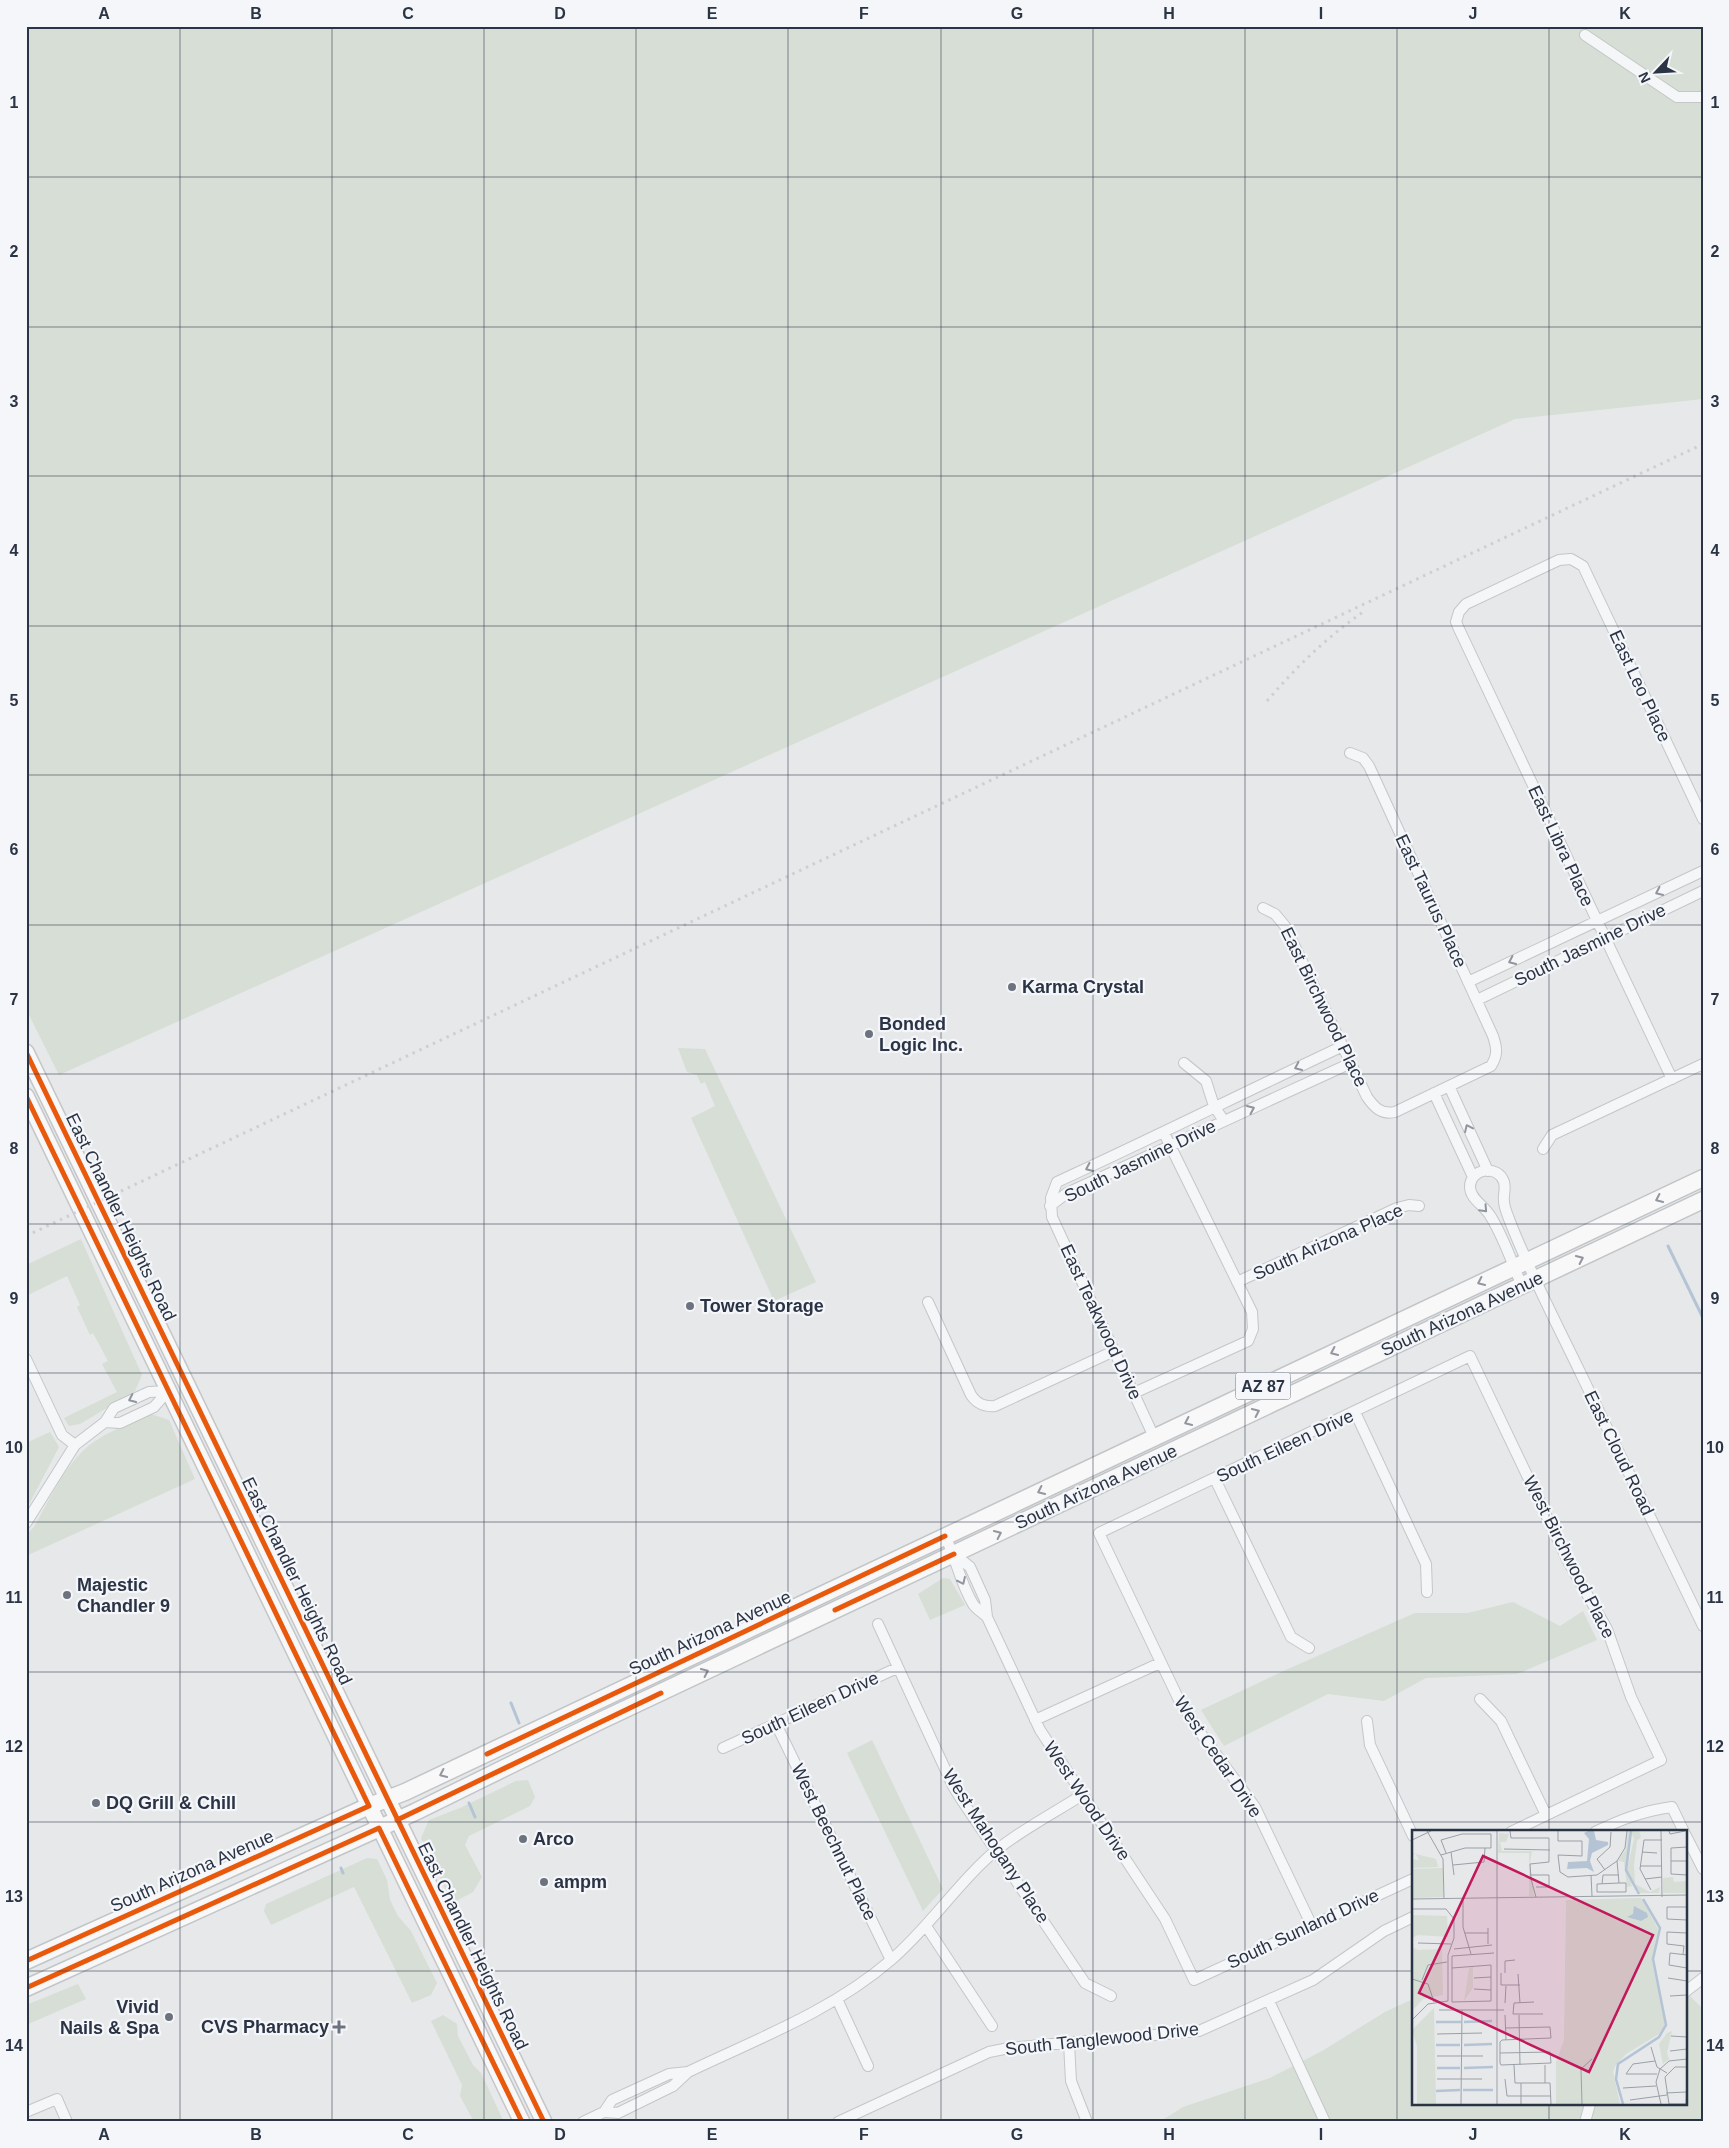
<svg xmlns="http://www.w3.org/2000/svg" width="1729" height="2148" font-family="Helvetica,sans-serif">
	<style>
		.green { fill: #d6ded6 }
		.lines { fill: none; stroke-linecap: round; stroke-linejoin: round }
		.stream { stroke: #b4c4d5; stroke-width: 3 }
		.street-casing { stroke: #c4c6c8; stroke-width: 12 }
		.secondary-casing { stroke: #c4c6c8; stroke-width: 18 }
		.primary-casing { stroke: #c2c5c8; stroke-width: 19 }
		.street { stroke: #f5f6f7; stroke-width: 10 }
		.secondary { stroke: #f8f8f8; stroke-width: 15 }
		.primary { stroke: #f8f8f8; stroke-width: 16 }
		.rail { stroke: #cecfd2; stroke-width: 3; stroke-dasharray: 2.5 5; stroke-linecap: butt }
		.cycleway-casing { stroke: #f4f6f9; stroke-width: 8 }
		.cycleway { stroke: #e8590c; stroke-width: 5 }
		.oneway { stroke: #90959e }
		.oneway2 { stroke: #92969e }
		.grid { fill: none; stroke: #2b3445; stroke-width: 1; stroke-opacity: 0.55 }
		.poi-dot { fill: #6c737f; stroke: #f4f6f9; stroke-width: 2 }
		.labels { text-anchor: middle; stroke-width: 4.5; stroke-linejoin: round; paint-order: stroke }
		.shield { fill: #f4f6f9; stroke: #676e7b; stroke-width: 1 }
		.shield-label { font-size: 16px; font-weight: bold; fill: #2b3445 }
		.street-label { font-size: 18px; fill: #2b3445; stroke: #f4f6f9 }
		.poi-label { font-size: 18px; font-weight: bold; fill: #2b3445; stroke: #f4f6f9; text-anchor: start }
		.inset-river { fill: none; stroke: #b4c4d5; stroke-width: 2.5 }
		.inset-road { fill: none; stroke: #9ba0a8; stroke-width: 1 }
		.view { fill: #c2185b; fill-opacity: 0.15; stroke: #c2185b; stroke-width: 2.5 }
		.inset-edge { fill: none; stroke: #2b3445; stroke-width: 2.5 }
		.neatline { fill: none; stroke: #2b3445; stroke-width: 2 }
		.grid-label { font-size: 16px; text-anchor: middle; font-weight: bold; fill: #2b3445 }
	</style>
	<rect width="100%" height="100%" fill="#e6e8ea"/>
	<!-- green -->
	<path class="green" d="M26,26H1703V399L1515,419L59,1075L26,1009Z
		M678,1048L705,1049L816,1282L774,1301L691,1118L715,1106L705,1082L701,1084L697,1075L687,1072Z
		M81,1239L142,1375L135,1391L80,1424L69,1426L64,1418L117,1392L102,1364L108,1361L93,1333L90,1335L77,1307L80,1305L67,1276L26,1296V1265Z
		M151,1414L169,1420L195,1479L26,1556V1535L34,1527C50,1499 65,1464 91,1444C109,1431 131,1423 151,1414Z
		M50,1432L59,1447L26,1510V1443Z
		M943,1578L950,1579L965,1605L930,1620L918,1594Z
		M1513,1602L1560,1626L1583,1611L1597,1640L1517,1674L1426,1678L1384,1701L1328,1694L1224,1746L1201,1710L1288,1669L1415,1613H1468Z
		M872,1740L943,1889L923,1911L847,1753Z
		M528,1780L535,1797L530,1806L469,1836L465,1845L482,1877L473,1892L452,1903L421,1838L429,1820L460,1808L516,1781Z
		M367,1858L377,1859L387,1880L390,1900L398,1916L411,1931L437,1983L431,1995L412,2003L354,1887L271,1925L264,1911L266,1904Z
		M78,1984L86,1999L26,2025V2005Z
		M1685,1991L1703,2009V2122L1161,2121L1183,2107L1270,2078L1322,2051L1385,2012L1413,1999V2104H1685Z
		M443,2015L457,2024L458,2036L473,2065L481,2073L504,2122H474L460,2096L462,2085L431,2021Z"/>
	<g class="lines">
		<!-- stream -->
		<path class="stream" d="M1668,1246L1703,1318
			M511,1703L519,1723
			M469,1803L475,1817
			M341,1868L343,1873"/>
		<!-- street casing -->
		<g class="street-casing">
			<path id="street" d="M1585,35L1677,97H1703
				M1263,908L1275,914L1285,926L1367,1097C1374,1107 1381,1115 1395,1112L1491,1066C1498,1055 1497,1048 1493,1036L1369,766L1363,758L1350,753
				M1468,982L1703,871
				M1477,1000L1703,891
				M1184,1063L1206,1081L1214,1106L1224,1121
				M1672,1079L1459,629L1456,622L1459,612L1466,604L1559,560L1571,559L1583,566L1703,819
				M1449,1086L1488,1171
				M1434,1093L1473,1177
				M1543,1149L1552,1135L1703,1064
				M1050,1206L1067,1193L1351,1063
				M1237,1282L1397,1208L1409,1205L1419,1206
				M1522,1286C1512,1263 1504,1238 1491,1217C1485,1206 1470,1199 1470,1187C1470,1168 1498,1164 1504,1182C1506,1189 1503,1195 1504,1201C1504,1207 1507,1213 1509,1219C1529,1271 1555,1320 1579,1370C1620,1455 1662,1541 1703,1626
				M928,1302L971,1395C977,1404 984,1407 995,1406L1114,1351
				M26,1359L62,1435L75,1445
				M1134,1393L1248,1341L1253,1329L1252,1312L1164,1133
				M1355,1412L1426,1564L1427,1592
				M105,1422L120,1423L154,1407L168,1391
				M1154,1437L1052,1217L1051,1198L1057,1182C1153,1138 1247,1091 1343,1046
				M1215,1479L1291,1637L1309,1648
				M26,1523L75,1445L105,1422L114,1408L149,1392L168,1391
				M945,1536C956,1558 960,1583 973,1604C976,1609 983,1613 987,1617
				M954,1554L970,1567L985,1600L987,1617L1040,1730L1165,1919L1194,1980L1413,1879
				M878,1624L953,1786L963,1802L1085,1983L1111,1996
				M1480,1699L1501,1721L1546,1815
				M1035,1720L1160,1663
				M1367,1721L1370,1745L1413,1836
				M776,1724L891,1960
				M723,1748L897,1668
				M1595,1832C1622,1819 1643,1811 1672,1807L1684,1832
				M1685,1834L1703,1869
				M926,1926L992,2026
				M1312,1926L1255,1807L1199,1731L1179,1700L1099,1533L1470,1356L1569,1563L1607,1629L1631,1697L1661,1760L1511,1832
				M1685,1992L1703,1978
				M837,1999L868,2066
				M1269,2001L1325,2122
				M1069,2043L1071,2081L1087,2122
				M26,2112L57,2099L67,2122
				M604,2112L612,2100L669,2074L688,2072
				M583,2122L604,2112L618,2113L673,2086L688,2072C757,2039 832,2011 891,1960C925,1931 950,1894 982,1863C1008,1837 1051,1815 1082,1795
				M838,2122L989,2052L1009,2048L1199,2031L1313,1980L1384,1931L1413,1917
				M1585,2122L1590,2104"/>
		</g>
		<!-- secondary casing -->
		<g class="secondary-casing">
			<path id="secondary" d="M26,1052L544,2122
				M26,1096L522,2122"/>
		</g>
		<!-- primary casing -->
		<g class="primary-casing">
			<path id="primary" d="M26,1961L369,1806L405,1792L1703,1178
				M26,1988L415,1812L600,1721L1703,1200"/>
		</g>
		<!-- street -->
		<use href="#street" class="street"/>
		<!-- secondary -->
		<use href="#secondary" class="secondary"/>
		<!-- primary -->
		<use href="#primary" class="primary"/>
		<!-- rail -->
		<path class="rail" d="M1267,701C1297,666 1328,636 1366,610
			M26,1236L1703,444"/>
		<!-- cycleway casing -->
		<g class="cycleway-casing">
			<path id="cycleway" d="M26,1052L544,2122
				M26,1096L369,1806L26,1961
				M835,1610L954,1554
				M487,1754L945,1536
				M397,1820L661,1693
				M26,1988L379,1828L522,2122"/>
		</g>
		<!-- cycleway -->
		<use href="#cycleway" class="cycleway"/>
	</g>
	<!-- one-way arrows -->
	<defs><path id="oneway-chevron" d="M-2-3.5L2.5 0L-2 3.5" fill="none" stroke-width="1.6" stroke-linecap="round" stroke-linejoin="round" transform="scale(1.25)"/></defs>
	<g class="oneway">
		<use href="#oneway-chevron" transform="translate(1659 892) rotate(155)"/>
		<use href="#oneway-chevron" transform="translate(1512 961) rotate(155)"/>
		<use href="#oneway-chevron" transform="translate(1298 1067) rotate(155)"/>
		<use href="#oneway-chevron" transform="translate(1251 1109) rotate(-24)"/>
		<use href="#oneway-chevron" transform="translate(1468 1128) rotate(-115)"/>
		<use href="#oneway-chevron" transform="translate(1089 1168) rotate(155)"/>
		<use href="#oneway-chevron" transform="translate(1484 1209) rotate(47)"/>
		<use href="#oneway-chevron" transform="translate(132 1399) rotate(155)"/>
		<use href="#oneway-chevron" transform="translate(962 1581) rotate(65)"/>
	</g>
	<g class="oneway2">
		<use href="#oneway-chevron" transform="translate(1659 1199) rotate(155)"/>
		<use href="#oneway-chevron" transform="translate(1580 1259) rotate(-25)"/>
		<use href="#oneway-chevron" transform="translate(1481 1282) rotate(155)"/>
		<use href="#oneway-chevron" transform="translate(1334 1352) rotate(155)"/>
		<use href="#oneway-chevron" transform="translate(1256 1412) rotate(-25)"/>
		<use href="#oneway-chevron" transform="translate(1188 1422) rotate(155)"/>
		<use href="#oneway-chevron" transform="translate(1041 1491) rotate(155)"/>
		<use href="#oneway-chevron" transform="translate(998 1534) rotate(-25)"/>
		<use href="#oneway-chevron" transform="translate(705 1672) rotate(-25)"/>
		<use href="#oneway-chevron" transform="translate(443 1774) rotate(155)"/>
	</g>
	<!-- grid -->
	<path class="grid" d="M180,26V2122M332,26V2122M484,26V2122M636,26V2122M788,26V2122M941,26V2122M1093,26V2122M1245,26V2122M1397,26V2122M1549,26V1832M26,177H1703M26,327H1703M26,476H1703M26,626H1703M26,775H1703M26,925H1703M26,1074H1703M26,1224H1703M26,1373H1703M26,1522H1703M26,1672H1703M26,1822H1703M26,1971H1413M1685,1971H1703M1549,2104V2122"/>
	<!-- markers -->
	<g class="poi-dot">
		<circle cx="1012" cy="987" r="5"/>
		<circle cx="869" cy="1034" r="5"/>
		<circle cx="690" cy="1306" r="5"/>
		<circle cx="67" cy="1595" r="5"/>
		<circle cx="96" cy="1803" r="5"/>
		<circle cx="523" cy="1839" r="5"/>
		<circle cx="544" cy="1882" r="5"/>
		<circle cx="169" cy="2017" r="5"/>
		<path d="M336.5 2019.5h5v5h5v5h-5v5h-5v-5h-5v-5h5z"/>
	</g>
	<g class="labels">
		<!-- shield labels -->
		<rect class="shield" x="1235.5" y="1372.5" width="55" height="27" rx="4"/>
		<g class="shield-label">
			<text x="1263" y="1392">AZ 87</text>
		</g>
		<!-- street labels -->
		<g class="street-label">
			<text transform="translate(1640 686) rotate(65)" y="6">East Leo Place</text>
			<text transform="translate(1561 846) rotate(65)" y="6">East Libra Place</text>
			<text transform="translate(1431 901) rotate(65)" y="6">East Taurus Place</text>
			<text transform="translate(1590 945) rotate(-26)" y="6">South Jasmine Drive</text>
			<text transform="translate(1324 1007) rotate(64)" y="6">East Birchwood Place</text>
			<text transform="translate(1140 1161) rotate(-26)" y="6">South Jasmine Drive</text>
			<text transform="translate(121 1217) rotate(64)" y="6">East Chandler Heights Road</text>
			<text transform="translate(1328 1242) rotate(-24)" y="6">South Arizona Place</text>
			<text transform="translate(1462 1314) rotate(-25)" y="6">South Arizona Avenue</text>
			<text transform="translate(1101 1322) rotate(65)" y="6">East Teakwood Drive</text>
			<text transform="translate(1285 1446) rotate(-25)" y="6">South Eileen Drive</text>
			<text transform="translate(1619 1453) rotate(64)" y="6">East Cloud Road</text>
			<text transform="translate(1096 1487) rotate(-25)" y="6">South Arizona Avenue</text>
			<text transform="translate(1569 1557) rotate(63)" y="6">West Birchwood Place</text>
			<text transform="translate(297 1581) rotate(64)" y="6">East Chandler Heights Road</text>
			<text transform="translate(710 1633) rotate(-25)" y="6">South Arizona Avenue</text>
			<text transform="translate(810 1708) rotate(-25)" y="6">South Eileen Drive</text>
			<text transform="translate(1218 1757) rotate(56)" y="6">West Cedar Drive</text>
			<text transform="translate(1087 1801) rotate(56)" y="6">West Wood Drive</text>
			<text transform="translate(834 1842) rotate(64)" y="6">West Beechnut Place</text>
			<text transform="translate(996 1846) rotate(57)" y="6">West Mahogany Place</text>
			<text transform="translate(192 1871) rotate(-24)" y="6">South Arizona Avenue</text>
			<text transform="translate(1303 1929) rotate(-25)" y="6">South Sunland Drive</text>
			<text transform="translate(473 1946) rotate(64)" y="6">East Chandler Heights Road</text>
			<text transform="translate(1102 2039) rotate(-6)" y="6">South Tanglewood Drive</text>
		</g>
		<!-- poi labels -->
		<g class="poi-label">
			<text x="1022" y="993">Karma Crystal</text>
			<text x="879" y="1030">Bonded<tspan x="879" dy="21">Logic Inc.</tspan></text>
			<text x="700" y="1312">Tower Storage</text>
			<text x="77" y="1591">Majestic<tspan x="77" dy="21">Chandler 9</tspan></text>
			<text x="106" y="1809">DQ Grill &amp; Chill</text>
			<text x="533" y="1845">Arco</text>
			<text x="554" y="1888">ampm</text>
			<text x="159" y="2013" text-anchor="end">Vivid<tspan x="159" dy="21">Nails &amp; Spa</tspan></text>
			<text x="329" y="2033" text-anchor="end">CVS Pharmacy</text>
		</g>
	</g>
	<!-- overview -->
	<g transform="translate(1412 1830)">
		<rect width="275" height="275" fill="#e6e8ea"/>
		<path d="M216,1H218L214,38L220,56L215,57L212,32L206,31L214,19ZM219,1H227L229,7L225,11L222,35L223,54L238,62L248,57L247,63H227L218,51L215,40L222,9ZM87,3L97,4L94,12H88L90,21H120L118,33L122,66H117V23H86ZM0,23L24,29L26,37L0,38V29L7,30L3,23L0,27ZM31,38V67L0,68V39ZM261,47L262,52L275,51V63H251V48ZM229,68L246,99L240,131L253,191L252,197L247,204L214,224L203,236L201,242L208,274H144V232L152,210L154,70ZM0,85L35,86L36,107L6,105L0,108ZM0,117L6,120L30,119L31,165L11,169L0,181ZM61,137V158L52,171L57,138ZM22,178L24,274H5V216L0,200ZM260,201L255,223L257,229L251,234L247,214L255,203Z" fill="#d6ded6"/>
		<path d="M176,1H182L184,10L196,12V15L180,23L178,31L182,42L175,38L155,39L156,32L175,31L177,9L172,3ZM222,76L235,83L236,87L229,91L215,87L221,84Z" fill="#b4c4d5"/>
		<path class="inset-river" d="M219,1L214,40L227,64M24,192H49M52,192L80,191M24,215H48M52,215L80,214M25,238H48M52,238L81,237M51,260H81M24,261L48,260M211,274L204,249L206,234L247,207L254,195L241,129L248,98L231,69"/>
		<path class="inset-road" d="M15,1L31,29L32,69M85,1V274M98,1L99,8H137V32L118,34L119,49L124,67M146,1V11H170V26L146,25L148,42L156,47L185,45L205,31L213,18L215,1M249,1L250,67M257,1L258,4L273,1M0,10L19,1M275,17L259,18V44L275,45M92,19L138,20M39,22L42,45M230,22L245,23M29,25L53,18H79V4H50L29,10L34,23M205,31L207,53M259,31H275M41,35L72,32L73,18M228,36H250M193,40L185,29L198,17L199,2M118,45H137V57H124M179,45L180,66M233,49L250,47M207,53H214V62H185V54ZM190,54L191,45H207M239,60L228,39L232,10H250M51,68V97L59,124M0,69L275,65M275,77H255V89L275,90M0,79H34L42,89V108L36,125V171L16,174L0,190M53,103H76M6,113L39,114M76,114V98M42,119L80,115M271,124L272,116L255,114V102L275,103M275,125L258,123L257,135L275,138M40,138L79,135V171L40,172V126L82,123M89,143V155H108M93,143V131L103,130M106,144L108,173M62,148L79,147M256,148L275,151M0,149L16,154L22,172M10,150L16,135L35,132M62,159L79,160M258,166L275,165M122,172L102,173L101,184H131M93,173L94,156M27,180H92M93,185L94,210M107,185L108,235M25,204L70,203M259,206L275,207M239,217L245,237L255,243M258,221L275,219M88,223L138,222L139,233L89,235L88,233V212L90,210L139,208L138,197L94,198M25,226H71M243,231L221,234L214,244H245M102,235L103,253H138L139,274M133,235V253M275,237H263L253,247L257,274H274L275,247M25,249H70M93,249L95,266H139M109,253V274M211,258L244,256M254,263L274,262M218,270L255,265M49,274L50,180M170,274L169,239L180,229M249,274L244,252L248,239L257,231L275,229"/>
		<path class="view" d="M71,26L241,105L177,242L7,163Z"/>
		<rect width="275" height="275" class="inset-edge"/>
	</g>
	<!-- border -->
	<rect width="1729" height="2148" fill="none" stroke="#f4f6f9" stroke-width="55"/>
	<!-- north arrow -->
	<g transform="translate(1656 72) rotate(245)" stroke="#f4f6f9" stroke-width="4" paint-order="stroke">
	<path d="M0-4L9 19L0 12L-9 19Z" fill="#2b3445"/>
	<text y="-8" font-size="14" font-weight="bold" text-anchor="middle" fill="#2b3445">N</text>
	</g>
	<rect x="28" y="28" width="1674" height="2092" class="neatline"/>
	<g class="grid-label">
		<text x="104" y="19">A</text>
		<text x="256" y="19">B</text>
		<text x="408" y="19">C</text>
		<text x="560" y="19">D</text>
		<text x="712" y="19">E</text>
		<text x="864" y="19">F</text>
		<text x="1017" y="19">G</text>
		<text x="1169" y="19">H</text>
		<text x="1321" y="19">I</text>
		<text x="1473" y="19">J</text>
		<text x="1625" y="19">K</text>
		<text x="14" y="108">1</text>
		<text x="1715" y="108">1</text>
		<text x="14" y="257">2</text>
		<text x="1715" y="257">2</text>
		<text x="14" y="407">3</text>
		<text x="1715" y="407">3</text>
		<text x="14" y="556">4</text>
		<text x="1715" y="556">4</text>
		<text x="14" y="706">5</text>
		<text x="1715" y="706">5</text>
		<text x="14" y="855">6</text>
		<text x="1715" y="855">6</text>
		<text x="14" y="1005">7</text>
		<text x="1715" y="1005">7</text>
		<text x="14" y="1154">8</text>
		<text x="1715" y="1154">8</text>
		<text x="14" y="1304">9</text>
		<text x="1715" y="1304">9</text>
		<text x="14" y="1453">10</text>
		<text x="1715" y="1453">10</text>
		<text x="14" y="1603">11</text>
		<text x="1715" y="1603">11</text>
		<text x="14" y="1752">12</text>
		<text x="1715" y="1752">12</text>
		<text x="14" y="1902">13</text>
		<text x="1715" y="1902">13</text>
		<text x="14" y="2051">14</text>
		<text x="1715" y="2051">14</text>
		<text x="104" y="2140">A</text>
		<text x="256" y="2140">B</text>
		<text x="408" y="2140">C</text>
		<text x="560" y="2140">D</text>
		<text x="712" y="2140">E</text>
		<text x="864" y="2140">F</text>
		<text x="1017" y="2140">G</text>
		<text x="1169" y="2140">H</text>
		<text x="1321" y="2140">I</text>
		<text x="1473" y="2140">J</text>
		<text x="1625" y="2140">K</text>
	</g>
</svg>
